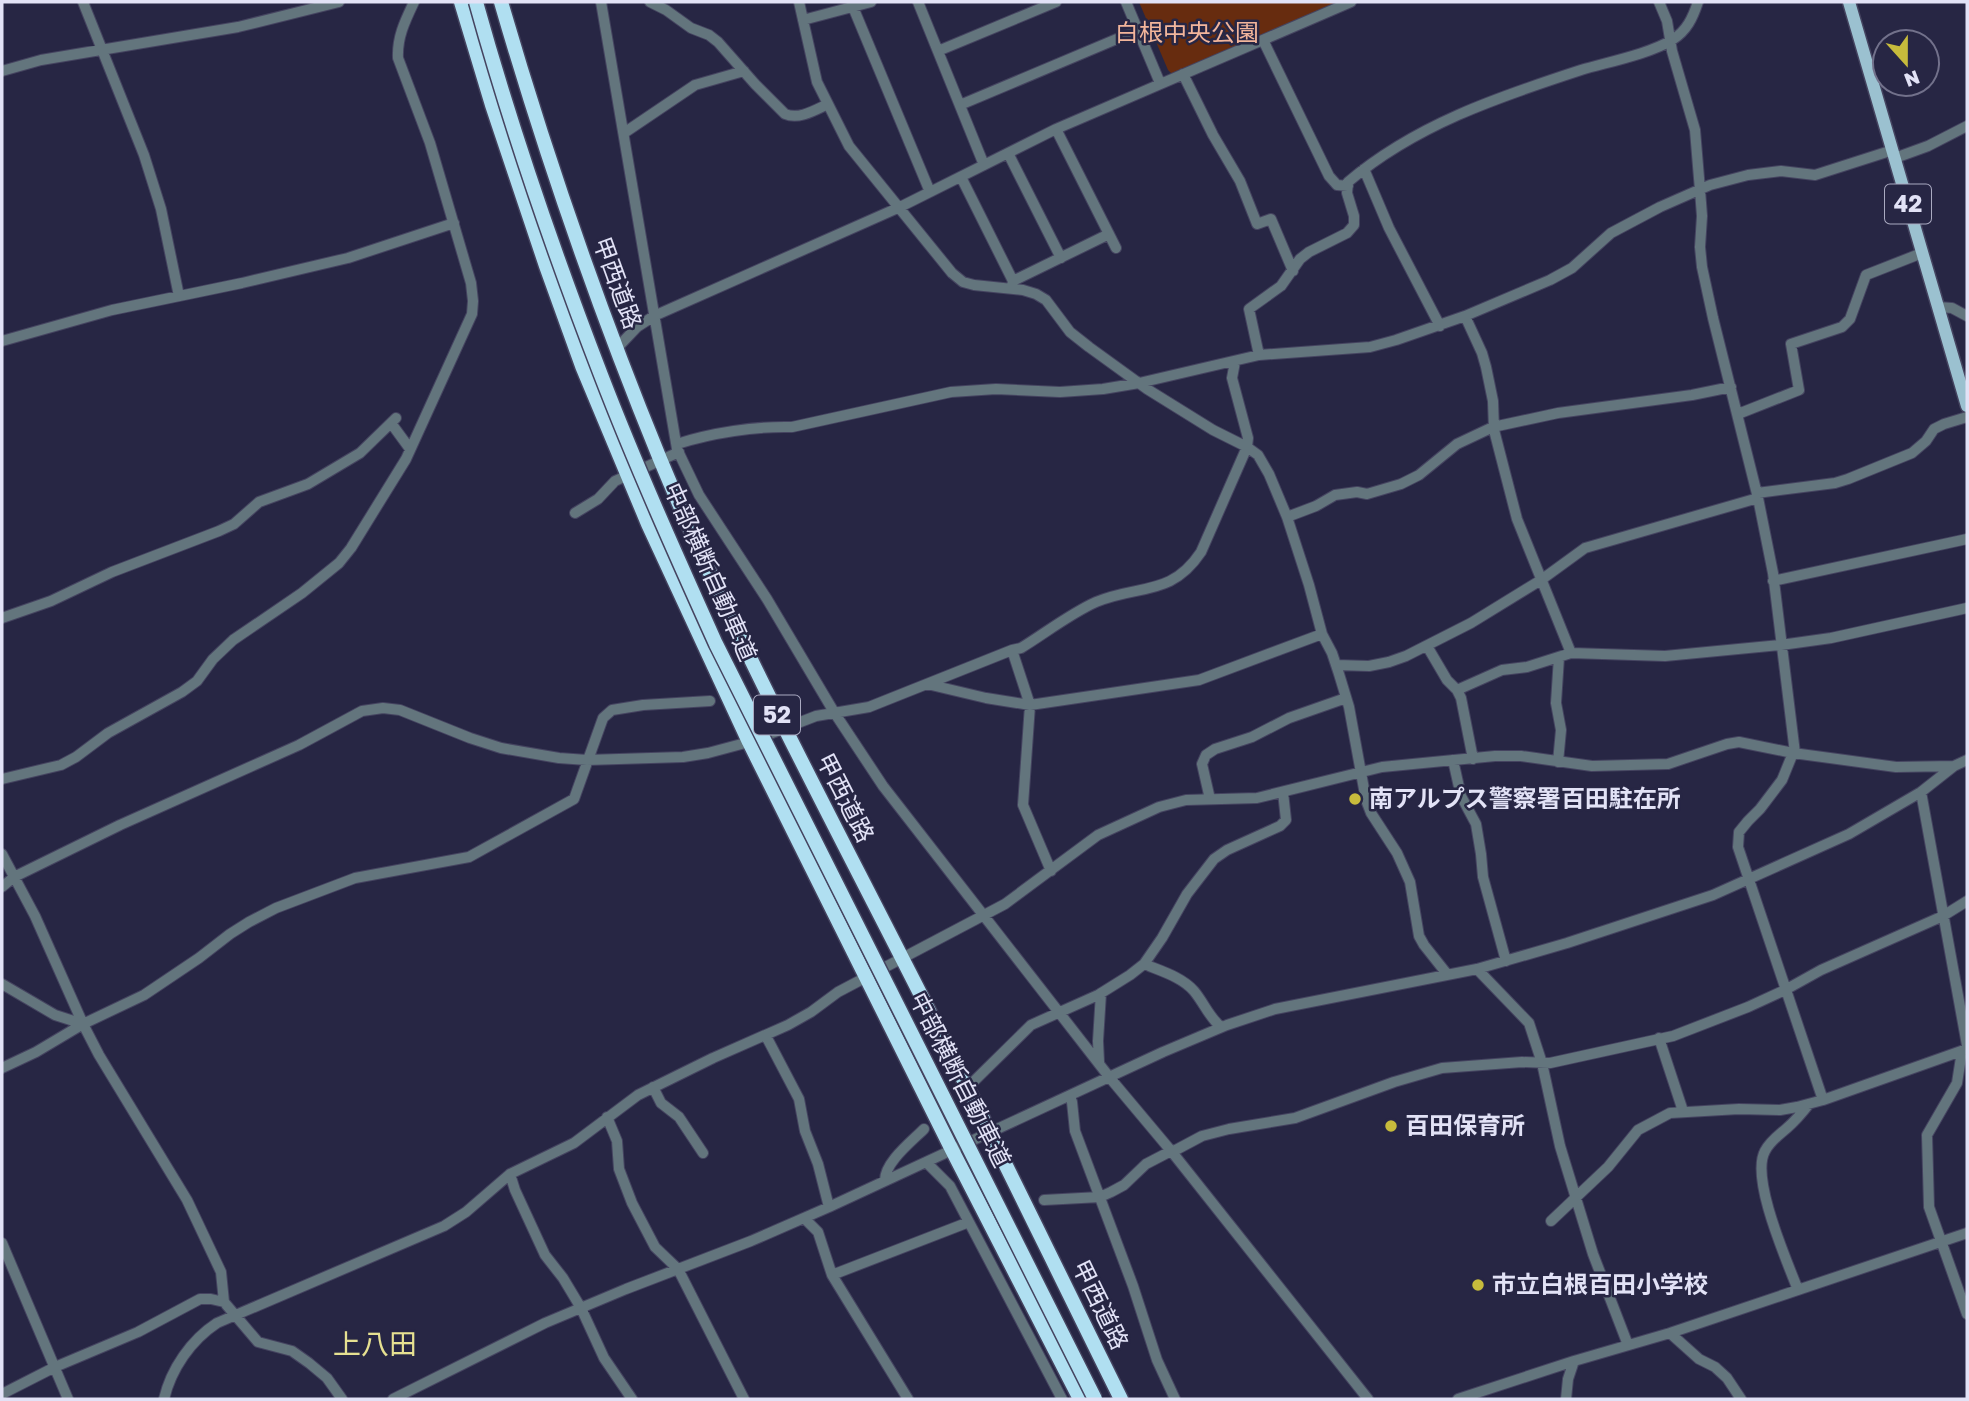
<svg xmlns="http://www.w3.org/2000/svg" width="1969" height="1401" font-family="'Golos Text','Noto Sans JP',sans-serif">
	<style>
		.green { fill: #672c0f }
		.lines { fill: none; stroke-linecap: round; stroke-linejoin: round }
		.minor-casing { stroke: #454460; stroke-width: 12 }
		.major-casing { stroke: #454460; stroke-width: 15 }
		.highway-casing { stroke: #454460; stroke-width: 17 }
		.minor { stroke: #63757d; stroke-width: 10 }
		.major { stroke: #9bc1d0; stroke-width: 12 }
		.highway { stroke: #b0dff1; stroke-width: 14 }
		.highway-bridge-casing { stroke: #454460; stroke-width: 17; stroke-linecap: butt }
		.highway-bridge { stroke: #b0dff1; stroke-width: 14 }
		.poi-dot { fill: #c7bb3c; stroke: #272644; stroke-width: 2.5 }
		.labels { text-anchor: middle; stroke-width: 5; stroke-linejoin: round; paint-order: stroke }
		.shield { fill: #272644; stroke: #aaaac1; stroke-width: 2 }
		.shield-label { font-size: 23px; font-weight: bold; fill: #e2e2f6 }
		.park-label { font-size: 24px; fill: #f2b59b; stroke: #272644 }
		.street-label { font-size: 24px; fill: #e2e2f6; stroke: #272644 }
		.poi-label { font-size: 24px; font-weight: bold; fill: #e2e2f6; stroke: #272644; text-anchor: start }
		.quarter-label { font-size: 28px; fill: #e6e091; stroke: #272644 }
	</style>
	<rect width="100%" height="100%" fill="#272644"/>
	<!-- green -->
	<path class="green" d="M1139,2H1339L1172,74L1168,70Z"/>
	<g class="lines">
		<!-- minor casing -->
		<g class="minor-casing">
			<path id="minor" d="M83,2L144,155L161,209L179,296
				M601,2L677,449L699,495L767,599L834,712L883,786L1110,1078L1172,1152L1368,1399
				M650,2L666,10L691,28L709,35L718,42L755,84L785,114C799,120 815,110 828,104
				M799,2L817,82L849,146L952,273L963,282L974,285L1023,290L1036,294L1046,300L1070,332L1089,347L1147,389L1213,430L1247,447L1258,455L1269,474L1287,517L1309,585L1322,634L1332,653L1339,674L1349,707L1366,800L1371,813L1397,853L1410,882L1419,936L1424,945L1447,974
				M918,2L984,165
				M1126,2L1160,83
				M1659,2L1667,21L1672,51L1695,130L1700,190L1702,216L1700,247L1702,267L1713,318L1758,498L1773,573L1795,753
				M853,7L930,192
				M803,20L871,2
				M1263,40L1329,176L1337,185L1348,186
				M938,51L1056,2
				M2,71L41,60L238,27L339,2
				M1183,74L1213,135L1240,181L1257,224L1271,219L1293,271
				M960,105L1138,30
				M1056,129L1116,248
				M624,133L695,85L744,71
				M1008,153L1061,258
				M1895,158L1928,146L1967,126
				M1364,169L1389,228L1440,326
				M961,177L1013,281
				M1012,286L1013,281L1109,234
				M1938,307L1952,308L1967,316
				M1465,316L1482,353L1486,367L1493,401L1494,430L1517,519L1571,653
				M2,341L112,310L242,283L348,258L454,223
				M617,348L637,327L654,316L900,207L1056,129L1351,2
				M1259,355L1249,309L1281,286L1300,259L1309,252L1347,233L1354,225V216L1347,193L1348,182C1415,125 1498,97 1581,70C1608,62 1649,54 1672,40C1687,31 1693,17 1698,2
				M1738,414L1799,390L1791,344L1842,327L1850,319L1866,275L1922,253
				M391,423L410,449
				M677,444C711,433 756,426 792,427L951,392L996,389L1060,392L1103,389L1139,383L1259,355L1370,347L1396,340L1465,316L1550,280L1572,268L1611,233L1660,207L1710,185L1748,175L1781,171L1815,175L1893,150
				M1757,493L1835,483L1848,479L1912,453L1926,441L1934,429L1944,424L1967,417
				M575,513L598,499L615,481L679,452
				M1287,517L1316,506L1335,495L1357,492L1367,494L1401,484L1419,475L1457,444L1493,427L1558,413L1692,395L1731,387
				M1773,581L1967,539
				M2,618L51,601L112,572L219,531L234,524L259,502L308,484L360,453L396,418
				M1427,646L1447,680L1457,690L1461,698L1473,759
				M1336,665L1369,666L1389,662L1406,656L1471,623L1541,580L1585,548L1758,498
				M927,684L986,698L1030,705L1199,680L1322,634
				M1457,690L1502,670L1527,667L1571,653L1665,656L1781,645L1831,638L1967,608
				M1793,753L1782,780L1760,809L1748,821L1739,832L1738,847L1823,1100
				M1453,760L1461,796L1476,824L1481,854L1483,877L1506,961
				M1558,762L1561,730L1556,703L1559,657
				M2,779L61,765L76,757L108,733L182,692L197,681L213,659L233,640L302,593L339,563L351,548L406,459L472,314L473,301L471,283L430,143L398,58C397,37 405,21 414,2
				M1921,792L1967,1045
				M1210,799L1202,764L1206,755L1215,749L1252,737L1289,718L1346,698
				M2,854L35,916L83,1024L99,1055L187,1200L221,1272L224,1302L258,1342L292,1351L309,1363L327,1378L342,1399
				M1051,871L1023,805L1030,705L1012,650L1021,648C1044,634 1071,613 1096,602C1139,584 1171,597 1201,552L1247,447L1248,438L1232,378L1235,362
				M2,887L14,877L120,825L299,745L362,711L383,708L400,710L470,738L501,748L559,758L587,760L683,757L708,753L749,742L816,716L869,707L1012,650
				M1144,964C1161,971 1182,977 1194,991C1204,1003 1209,1017 1221,1027
				M1477,969L1529,1023L1542,1063L1560,1146L1593,1254L1628,1345
				M2,984L55,1015L83,1024
				M766,1036L799,1099L805,1131L818,1164L829,1207
				M1659,1038L1683,1111
				M1962,1051L1957,1083L1927,1135L1929,1207L1967,1314
				M1099,1062L1098,1041L1101,993
				M2,1068L36,1052L83,1024L144,995L199,958L230,934L249,922L276,908L355,878L469,857L574,799L603,718L612,710L643,705L710,701
				M653,1087L661,1103L679,1117L703,1153
				M967,1088L1031,1025L1098,995L1130,975L1144,964L1162,938L1187,894L1214,859L1227,850L1280,826L1286,820L1283,792
				M1070,1096L1072,1102L1075,1131L1133,1286L1157,1360L1175,1399
				M607,1117L617,1141L619,1169L632,1203L655,1247L678,1269L744,1399
				M1172,1152L1202,1136L1229,1129L1295,1118L1394,1082L1442,1068L1522,1062L1550,1063L1673,1036L1748,1007L1785,990L1821,970L1943,916L1967,901
				M926,1162L950,1186L1062,1399
				M510,1174L515,1190L545,1255L563,1278L581,1308L604,1358L632,1399
				M885,1181C884,1163 911,1142 924,1129
				M1044,1200L1100,1197L1111,1192L1124,1185L1146,1164L1171,1151
				M804,1218L818,1232L832,1275L908,1399
				M1551,1221L1608,1167L1638,1130L1670,1113L1739,1109L1780,1110L1797,1107L1823,1100L1967,1049
				M2,1243L68,1399
				M832,1275L969,1222
				M1798,1290C1787,1261 1750,1178 1765,1151C1770,1141 1779,1135 1787,1128C1795,1121 1802,1113 1809,1104
				M1670,1333L1699,1359L1715,1367L1727,1378L1741,1399
				M2,1394L55,1367L138,1332L200,1299H211L224,1302
				M164,1399C171,1369 191,1340 217,1323L444,1226L466,1212L510,1174L574,1143L638,1095L713,1058L788,1025L811,1012L838,992L1005,904L1098,835L1159,807L1186,800L1257,798L1382,767L1495,756H1521L1592,766L1668,764L1727,744L1739,742L1793,753L1896,767L1954,766
				M393,1399L545,1323L626,1289L751,1241L829,1207L1163,1052L1227,1025L1275,1009L1477,969L1567,943L1713,895L1849,834L1921,792L1954,766L1967,760
				M1458,1399L1574,1361L1670,1333L1967,1233
				M1566,1399L1568,1379L1574,1361"/>
		</g>
		<!-- major casing -->
		<g class="major-casing">
			<path id="major" d="M1849,2L1967,406"/>
		</g>
		<!-- highway casing -->
		<g class="highway-casing">
			<path id="highway" d="M461,2L492,105L546,266L582,366L648,524L749,742L952,1150L1080,1399
				M501,2C546,157 599,310 660,459C731,630 818,793 902,958C977,1104 1048,1252 1121,1399"/>
		</g>
		<!-- minor -->
		<use href="#minor" class="minor"/>
		<!-- major -->
		<use href="#major" class="major"/>
		<!-- highway -->
		<use href="#highway" class="highway"/>
		<!-- highway-bridge casing -->
		<g class="highway-bridge-casing">
			<path id="highway-bridge" d="M476,2C511,128 554,253 601,375C636,466 676,555 716,644L1095,1399"/>
		</g>
		<!-- highway-bridge -->
		<use href="#highway-bridge" class="highway-bridge"/>
	</g>
	<!-- markers -->
	<g class="poi-dot">
		<circle cx="1355" cy="799" r="7"/>
		<circle cx="1391" cy="1126" r="7"/>
		<circle cx="1478" cy="1285" r="7"/>
	</g>
	<g class="labels">
		<!-- shield labels -->
		<g class="shield">
			<rect x="1885" y="184.5" width="46" height="39" rx="5"/>
			<rect x="754" y="695.5" width="46" height="39" rx="5"/>
		</g>
		<g class="shield-label">
			<text x="1908" y="212">42</text>
			<text x="777" y="723">52</text>
		</g>
		<!-- park labels -->
		<g class="park-label">
			<text x="1187" y="41">白根中央公園</text>
		</g>
		<!-- street labels -->
		<g class="street-label">
			<text transform="translate(617 283) rotate(70)" y="8">甲西道路</text>
			<text transform="translate(710 572) rotate(66)" y="8">中部横断自動車道</text>
			<text transform="translate(845 798) rotate(63)" y="8">甲西道路</text>
			<text transform="translate(960 1080) rotate(63)" y="8">中部横断自動車道</text>
			<text transform="translate(1100 1305) rotate(64)" y="8">甲西道路</text>
		</g>
		<!-- poi labels -->
		<g class="poi-label">
			<text x="1369" y="807">南アルプス警察署百田駐在所</text>
			<text x="1405" y="1134">百田保育所</text>
			<text x="1492" y="1293">市立白根百田小学校</text>
		</g>
		<!-- quarter labels -->
		<g class="quarter-label">
			<text x="375" y="1354">上八田</text>
		</g>
	</g>
	<!-- border -->
	<rect width="1969" height="1401" fill="none" stroke="#e2e2f6" stroke-width="7"/>
	<!-- north arrow -->
	<g transform="translate(1906 63) rotate(159)"><circle r="33" fill="#272644" stroke="#72718b" stroke-width="2"/>
	<path d="M0-5L12 26L0 18L-12 26Z" fill="#c7bb3c"/>
	<text y="-10" font-size="19" font-weight="bold" text-anchor="middle" fill="#e2e2f6">N</text>
	</g>
</svg>
